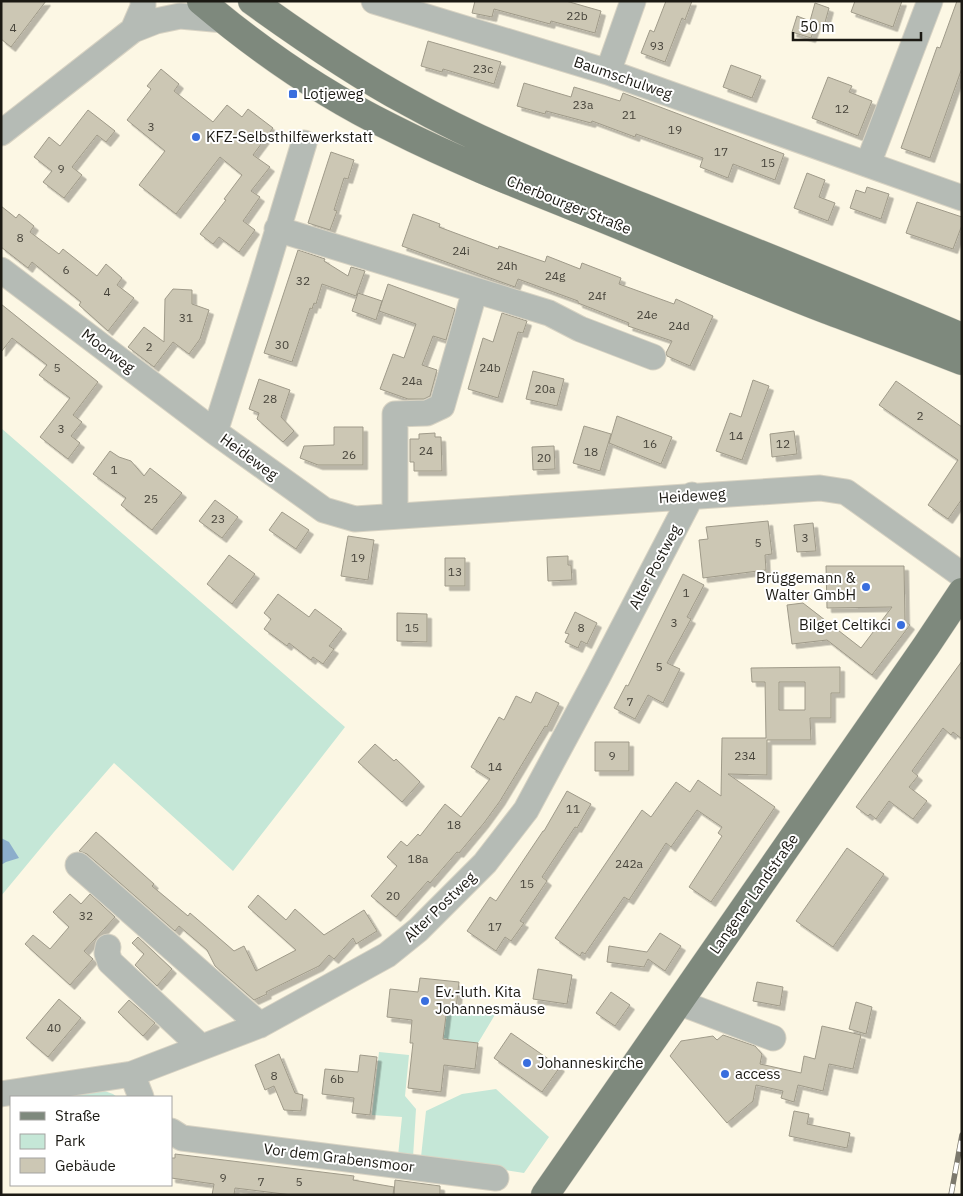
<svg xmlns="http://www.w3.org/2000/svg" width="963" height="1196" font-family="'IBM Plex Sans',sans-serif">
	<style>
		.green { fill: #c5e7d7 }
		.water { fill: #8cadcb }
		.building { fill: #ccc7b4; stroke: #9f9a89; fill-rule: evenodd; filter: url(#shadow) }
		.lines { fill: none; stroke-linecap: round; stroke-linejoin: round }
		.minor-casing { stroke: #d8d3c3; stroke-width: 27 }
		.major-casing { stroke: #d8d3c3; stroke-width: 29 }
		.minor { stroke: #b5bbb5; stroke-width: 25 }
		.major { stroke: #7e897d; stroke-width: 28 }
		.rail-casing { stroke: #7b786d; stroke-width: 5.5 }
		.rail { stroke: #fff; stroke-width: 4; stroke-dasharray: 11; stroke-linecap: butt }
		.poi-dot { fill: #396ede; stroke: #fff; stroke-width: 2 }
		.labels { text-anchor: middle; stroke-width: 4; stroke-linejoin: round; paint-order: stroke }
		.number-label { font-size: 12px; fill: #47443b }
		.street-label { font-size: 15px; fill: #1b1913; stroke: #fff }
		.poi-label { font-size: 15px; fill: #1b1913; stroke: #fff; text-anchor: start }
	</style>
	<defs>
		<filter id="shadow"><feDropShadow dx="4.5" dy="4.5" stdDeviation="0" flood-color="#0004"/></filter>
	</defs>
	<rect width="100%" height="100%" fill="#fcf7e4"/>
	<!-- green -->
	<path class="green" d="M1,428L345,727L233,871L114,763L54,832L1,896Z
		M447,1008L496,1013L478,1043L440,1038L444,1032Z
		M379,1052L409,1055L405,1096L416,1109L413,1157L398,1156L402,1117L372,1115Z
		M96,1088L113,1094L117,1097H42Z
		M496,1089L549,1137L524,1173L421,1157L426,1111L462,1094Z"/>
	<!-- water -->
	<path class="water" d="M1,838L9,842L19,858L6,862L1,865Z"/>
	<!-- building -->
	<path class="building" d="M1,1H46L11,47L1,39Z
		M475,1H566L601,11L595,33L551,21L550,24L494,9L492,17L472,13Z
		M666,1H692L685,20L682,18L665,62L641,53L650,30L654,32Z
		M855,1H902L893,27L851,12Z
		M957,1H962V68L930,158L901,148L937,47L940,48Z
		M815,3L829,8L824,26L816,24L811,38L792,32L797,16L810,21Z
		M428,41L501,62L494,84L443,69L442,72L421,66Z
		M731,65L761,76L752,98L723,87Z
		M161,69L179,84L174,91L213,122L227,105L242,117L248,109L273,128L253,155L270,167L251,191L260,197L243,221L255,230L239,252L219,237L213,244L200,234L226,200L224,199L242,175L220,157L176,214L139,185L165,151L127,120L151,89L147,86Z
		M828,77L852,86L849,92L872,101L858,136L812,118Z
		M524,83L571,97L574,87L620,101L623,93L784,154L775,180L733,164L728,178L700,167L703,158L636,134L635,137L592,121L591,123L546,111L545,114L517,106Z
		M88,110L115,131L106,142L97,135L72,167L82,175L64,198L43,182L52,171L34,157L49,137L60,146Z
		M331,152L354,160L348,179L344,178L334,210L337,211L330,230L308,223Z
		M807,173L825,180L819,197L835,203L828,221L794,208Z
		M867,187L889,194L881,219L850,208L856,190L865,193Z
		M917,202L962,217V225L953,249L906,233Z
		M1,206L16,218L19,214L34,226L30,232L59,254L63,249L97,276L106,264L122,278L117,285L134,298L108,331L79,305L81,302L32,262L28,268L1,247Z
		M413,214L440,224L439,227L498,249L499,246L545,262L547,256L580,269L582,263L621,278L619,284L674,304L676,299L713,316L690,366L667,356L666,353L672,341L628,326L629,323L578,303V301L518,279L515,287L402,246Z
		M298,250L325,259L324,261L348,276L351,267L365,271L356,296L322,284L316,304L314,303L312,309L310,308L292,362L264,353Z
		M388,284L455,309L446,340L433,336L422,365L437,370L430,396L424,399H408L380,389L393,354L404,358L416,324L379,311Z
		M173,289L192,290V304L209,310L200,339L189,354L173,342L154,367L128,347L144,327L164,342L165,299Z
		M358,293L382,301L376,320L352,311Z
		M1,304L98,382L73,415L82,422L71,436L80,443L68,459L40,437L70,398L39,375L47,365L12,338L1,352Z
		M502,313L527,321L523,333L518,332L498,398L468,389L483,338L493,342Z
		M533,371L564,379L557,406L526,399Z
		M259,379L290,390L281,417L294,431L283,442L257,419L259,413L249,409Z
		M753,380L769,386L742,460L716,451L730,413L741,417Z
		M896,381L962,427V499L948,519L928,505L958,460L879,405Z
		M617,416L672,437L661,464L609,443Z
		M584,426L611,434L600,471L573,463Z
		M334,427H363V465H318L300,458L304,446L334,445Z
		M794,431L797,454L772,457L770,434Z
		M435,433V437H441L442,471H414V462H410V439H419V434Z
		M554,446L555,469L533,470L532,447Z
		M110,451L119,457L131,461L144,476L150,468L182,493L152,530L121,505L126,498L93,474Z
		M215,500L238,517L222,538L199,521Z
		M282,512L309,530L296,549L269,530Z
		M768,521L772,554L765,555L766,570L703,578L699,540L708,539L706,527Z
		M813,523L816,551L797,552L794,525Z
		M348,536L374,540L368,580L341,576Z
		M229,555L255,574L232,604L207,584Z
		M568,556V565H571L572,580L548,581L547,557Z
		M445,558H465V586H445Z
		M826,566H904L905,621L910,625L872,675L827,640L792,644L787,605L803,603L861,648L892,607L827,608Z
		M683,574L704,585L687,617L691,619L667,663L680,669L663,703L648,695L635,719L614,708L626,685L628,686Z
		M278,594L309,617L315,609L342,629L329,646L334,649L323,664L313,657L311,660L289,643L287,646L264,629L271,619L264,613Z
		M575,612L597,623L587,644L581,641L578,648L565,642L569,634L565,633Z
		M397,613L427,614V642L397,641Z
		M962,661V739L953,732L951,735L943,728L912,771L918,776L909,787L927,801L913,819L889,801L876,819L870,814L868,816L856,807Z
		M840,667V693H831V718H810L811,740H767V775L728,774L775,807L711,902L689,887L722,836L718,833L722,827L697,810L671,847L666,843L629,900L624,897L585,954L582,952L580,956L555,938L642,810L651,817L676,782L690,792L698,780L721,796L722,738H766L765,682H752L751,668ZM779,682H805V710H779Z
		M536,692L559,703L547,727L545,726L500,801L484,823L459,853L457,852L430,883L428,881L396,917L371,896L397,866L387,857L401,841L407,846L418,834L420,836L445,804L461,817L490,779L471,767L499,717L504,720L516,696L531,703Z
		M595,742H629V771H595Z
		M375,744L394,761L396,759L420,782L402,802L358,762Z
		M567,791L591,804L577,828L575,827L542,877L547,881L520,921L524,923L511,941L505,937L496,951L467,931L490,897L496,901L543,831H544Z
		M96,832L154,884L152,886L188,916L190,913L234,951L244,946L256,971L296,950L248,907L258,895L286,920L295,909L324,935L364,910L377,931L356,944L353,938L334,959L329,955L319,966L266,992L267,994L254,1000L215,966L207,950L179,926L175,931L87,854L79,851Z
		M847,848L884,874L833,947L796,921Z
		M70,894L81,904L90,894L115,917L84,951L93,959L70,985L25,944L33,935L50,949L69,927L53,912Z
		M660,933L681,946L665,971L648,959L644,967L607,962L609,946L647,952Z
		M138,937L172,969L157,986L135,965L144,954L132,943Z
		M538,969L572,975L567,1004L533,999Z
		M420,978L459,982L456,1009L447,1008L443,1039L478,1043L475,1069L444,1065L441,1092L408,1088L413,1043H410L412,1020L387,1017L390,989L418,992Z
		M757,982L783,987L780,1006L753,1001Z
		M611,992L630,1005L615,1026L596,1013Z
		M59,999L81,1018L48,1057L26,1038Z
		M129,1000L155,1023L143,1036L118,1012Z
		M856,1002L872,1007L866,1034L849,1029Z
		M822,1026L861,1035L853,1069L829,1064L823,1091L798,1085L794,1102L781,1098L783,1091L756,1085L753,1101L727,1123L670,1056L681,1041L713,1036L717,1040L723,1035L755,1046L762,1054L760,1064L801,1073L804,1056L815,1059Z
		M511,1033L560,1067L542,1092L494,1058Z
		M279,1054L295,1093L303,1095L301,1111L284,1110L274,1086L265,1090L255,1065Z
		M360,1055L377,1057L370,1115L352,1113L354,1098L322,1094L325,1069L358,1072Z
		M794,1111L809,1114L807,1124L850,1133L847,1148L789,1136Z
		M175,1154L354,1176L353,1180L394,1187L393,1195H292L235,1188L234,1195H212L214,1184L171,1178V1158H175Z
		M395,1180L440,1186V1195H394Z"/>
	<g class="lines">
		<!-- minor casing -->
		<g class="minor-casing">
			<path id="minor" d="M374,1L608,72L962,198
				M133,30L143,7V1
				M608,72L633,1
				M1,133L133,30L156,21L180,16L224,20
				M304,143L261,286L215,432L324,510L355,519L820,488L846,492L962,575
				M868,164L930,1
				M277,229L549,313L580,329L653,357
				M1,270L215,432
				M395,516V414L427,413L442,406L475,290
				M78,865L260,1025
				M108,947L107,953L110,962L201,1047
				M678,1002L773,1038
				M132,1074L141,1097
				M1,1094L132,1074L260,1025L387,955L418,930L485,863L526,810L597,678L692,495
				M171,1131L182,1138L496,1178"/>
		</g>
		<!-- major casing -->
		<g class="major-casing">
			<path id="major" d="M201,1C259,50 324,95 392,128C459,162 529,189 599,217C675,248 750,280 827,310C872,327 917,343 962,361
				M252,1C302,37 354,73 408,102C483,144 563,175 643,207C749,250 856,292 962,337
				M545,1195L926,646L962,592"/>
		</g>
		<!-- minor -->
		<use href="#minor" class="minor"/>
		<!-- major -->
		<use href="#major" class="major"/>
		<!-- rail casing -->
		<g class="rail-casing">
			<path id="rail" d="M951,1195L962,1135"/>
		</g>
		<!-- rail -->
		<use href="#rail" class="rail"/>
	</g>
	<!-- markers -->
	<g class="poi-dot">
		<rect x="288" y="89" width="10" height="10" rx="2.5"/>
		<circle cx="196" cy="137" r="5"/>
		<circle cx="866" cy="587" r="5"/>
		<circle cx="901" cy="625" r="5"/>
		<circle cx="425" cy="1001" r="5"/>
		<circle cx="527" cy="1063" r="5"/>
		<circle cx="725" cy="1074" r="5"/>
	</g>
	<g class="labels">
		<!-- number labels -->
		<g class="number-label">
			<text x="577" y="20">22b</text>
			<text x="13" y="32">4</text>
			<text x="657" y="50">93</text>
			<text x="483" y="73">23c</text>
			<text x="583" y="109">23a</text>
			<text x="842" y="113">12</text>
			<text x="629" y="119">21</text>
			<text x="151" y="131">3</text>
			<text x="675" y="134">19</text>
			<text x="721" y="156">17</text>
			<text x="768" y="167">15</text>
			<text x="61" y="173">9</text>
			<text x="20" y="242">8</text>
			<text x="461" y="255">24i</text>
			<text x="507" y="270">24h</text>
			<text x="66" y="274">6</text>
			<text x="555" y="280">24g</text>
			<text x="303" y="285">32</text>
			<text x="107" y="296">4</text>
			<text x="597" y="300">24f</text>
			<text x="647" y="319">24e</text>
			<text x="186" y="322">31</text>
			<text x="679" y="330">24d</text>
			<text x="282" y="349">30</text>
			<text x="149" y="351">2</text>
			<text x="57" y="372">5</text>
			<text x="490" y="372">24b</text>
			<text x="412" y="385">24a</text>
			<text x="545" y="393">20a</text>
			<text x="270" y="403">28</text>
			<text x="920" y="420">2</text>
			<text x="61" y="433">3</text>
			<text x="736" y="440">14</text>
			<text x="650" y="448">16</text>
			<text x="783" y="448">12</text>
			<text x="426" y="455">24</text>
			<text x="591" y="456">18</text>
			<text x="349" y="459">26</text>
			<text x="544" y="462">20</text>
			<text x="114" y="474">1</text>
			<text x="151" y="503">25</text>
			<text x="218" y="523">23</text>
			<text x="805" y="542">3</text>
			<text x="758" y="547">5</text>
			<text x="358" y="562">19</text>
			<text x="455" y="576">13</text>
			<text x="686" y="597">1</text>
			<text x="674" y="627">3</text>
			<text x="412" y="632">15</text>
			<text x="581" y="632">8</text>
			<text x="659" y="671">5</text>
			<text x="630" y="706">7</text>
			<text x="612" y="760">9</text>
			<text x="745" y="760">234</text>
			<text x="495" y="771">14</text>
			<text x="573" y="813">11</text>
			<text x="454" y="829">18</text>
			<text x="418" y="863">18a</text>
			<text x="629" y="868">242a</text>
			<text x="527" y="888">15</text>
			<text x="393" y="900">20</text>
			<text x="86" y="920">32</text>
			<text x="495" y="931">17</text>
			<text x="54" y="1032">40</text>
			<text x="274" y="1080">8</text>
			<text x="337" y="1083">6b</text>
			<text x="223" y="1182">9</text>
			<text x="261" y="1186">7</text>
			<text x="299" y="1186">5</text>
		</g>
		<!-- street labels -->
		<g class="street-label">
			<text transform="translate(623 78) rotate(19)" y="5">Baumschulweg</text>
			<text transform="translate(569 205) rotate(22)" y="5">Cherbourger Straße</text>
			<text transform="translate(108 351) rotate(37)" y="5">Moorweg</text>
			<text transform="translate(249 457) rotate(36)" y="5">Heideweg</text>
			<text transform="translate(692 496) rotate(-4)" y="5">Heideweg</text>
			<text transform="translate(655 567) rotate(-62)" y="5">Alter Postweg</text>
			<text transform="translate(754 894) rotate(-55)" y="5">Langener Landstraße</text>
			<text transform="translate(440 907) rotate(-44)" y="5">Alter Postweg</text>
			<text transform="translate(339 1158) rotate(7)" y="5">Vor dem Grabensmoor</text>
		</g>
		<!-- poi labels -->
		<g class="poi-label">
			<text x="303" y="99">Lotjeweg</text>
			<text x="206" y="142">KFZ-Selbsthilfewerkstatt</text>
			<text x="856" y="583" text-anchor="end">Brüggemann &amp;<tspan x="856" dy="17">Walter GmbH</tspan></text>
			<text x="891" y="630" text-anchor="end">Bilget Celtikci</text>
			<text x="435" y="997">Ev.-luth. Kita<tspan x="435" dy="17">Johannesmäuse</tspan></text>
			<text x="537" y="1068">Johanneskirche</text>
			<text x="735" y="1079">access</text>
		</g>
	</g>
	<!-- border -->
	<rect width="963" height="1196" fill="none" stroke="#1b1913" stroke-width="5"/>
	<!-- legend -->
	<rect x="10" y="1096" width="162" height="90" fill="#ffffff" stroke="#a4a3a1"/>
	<rect x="20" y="1112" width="25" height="8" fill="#7e897d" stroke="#a4a3a1"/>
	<text x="55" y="1121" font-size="15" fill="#1b1913">Straße</text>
	<rect x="20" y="1134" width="25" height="15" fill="#c5e7d7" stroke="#a4a3a1"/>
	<text x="55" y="1146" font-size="15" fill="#1b1913">Park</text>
	<rect x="20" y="1158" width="25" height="15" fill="#ccc7b4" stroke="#a4a3a1"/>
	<text x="55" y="1171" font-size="15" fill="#1b1913">Gebäude</text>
	<!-- scale -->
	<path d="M793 32v8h128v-8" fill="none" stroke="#1b1913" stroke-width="2.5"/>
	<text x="800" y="32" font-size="15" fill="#1b1913" stroke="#ffffff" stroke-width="4" paint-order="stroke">50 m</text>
</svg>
